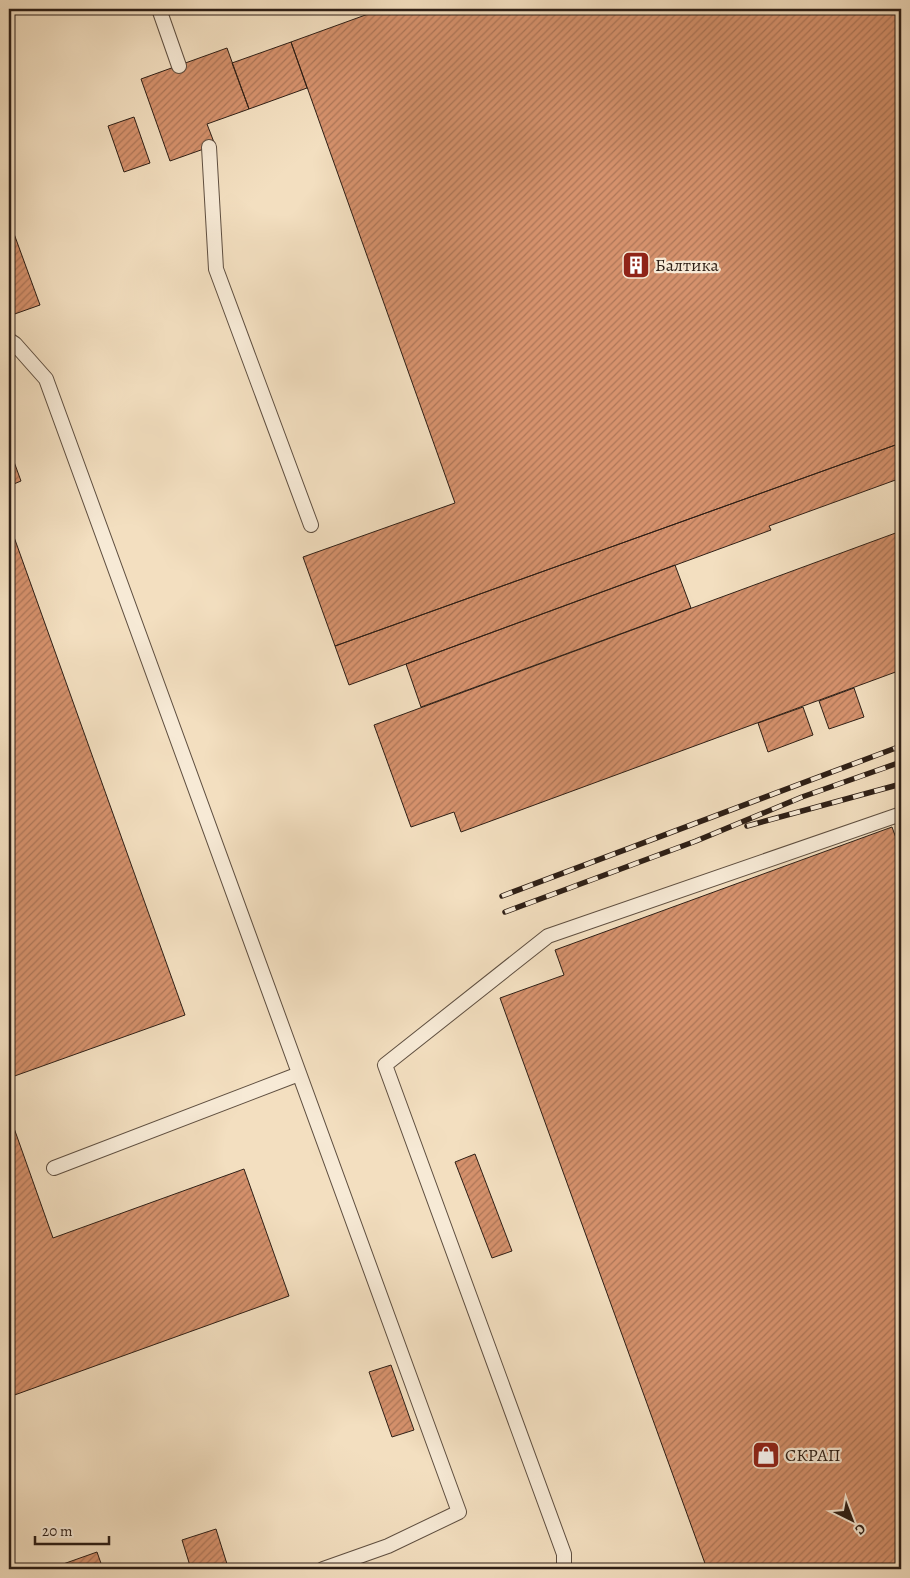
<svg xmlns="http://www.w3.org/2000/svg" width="910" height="1578" font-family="Alegreya,serif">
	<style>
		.building { fill: url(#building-hatch); stroke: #2e1f16 }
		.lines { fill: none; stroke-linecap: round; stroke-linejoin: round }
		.lane-casing { stroke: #5f4f40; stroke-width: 16 }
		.lane { stroke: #f7ead6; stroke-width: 14 }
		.rail-casing { stroke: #2e1f16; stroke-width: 5.5 }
		.rail { stroke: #f7ead6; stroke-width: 4; stroke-dasharray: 11; stroke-linecap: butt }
		.labels { text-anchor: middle; stroke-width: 4.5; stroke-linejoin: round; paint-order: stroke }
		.poi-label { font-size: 18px; fill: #2e1f16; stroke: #f7ead6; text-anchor: start }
	</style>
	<defs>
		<pattern id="building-hatch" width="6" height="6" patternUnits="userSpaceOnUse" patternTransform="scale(1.25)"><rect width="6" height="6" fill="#d5916c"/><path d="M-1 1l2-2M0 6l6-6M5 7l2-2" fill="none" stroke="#ad7658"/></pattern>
	</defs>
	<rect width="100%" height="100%" fill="#f3dfc0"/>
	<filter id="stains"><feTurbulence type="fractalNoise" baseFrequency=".004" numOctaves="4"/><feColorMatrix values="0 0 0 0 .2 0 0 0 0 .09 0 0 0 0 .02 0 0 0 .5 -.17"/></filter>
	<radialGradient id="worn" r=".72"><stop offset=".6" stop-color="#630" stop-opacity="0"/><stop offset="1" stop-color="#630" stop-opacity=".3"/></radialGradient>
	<!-- building -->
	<path class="building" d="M382,9H901V443L335,646L303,557L455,503L291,42Z
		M291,42L307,88L249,109L232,63Z
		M227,48L249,109L207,124L215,145L170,161L141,79Z
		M134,117L150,163L124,172L108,126Z
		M9,220L40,305L9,316Z
		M901,443V478L769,526L771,530L349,685L335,646Z
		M9,448L21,481L9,486Z
		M9,523L185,1015L9,1078Z
		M901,531V670L461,832L454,812L411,827L374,725Z
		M675,565L691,608L421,707L406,664Z
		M854,688L864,717L829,729L819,701Z
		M803,707L813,735L768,752L758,723Z
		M892,827L901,852V1569H707L500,998L564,975L555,950Z
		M9,1114L53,1238L244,1169L289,1296L9,1397Z
		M475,1154L512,1251L492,1258L455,1162Z
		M391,1365L414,1430L392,1437L369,1372Z
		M216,1529L227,1564L211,1569H191L182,1540Z
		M97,1552L103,1569H49Z"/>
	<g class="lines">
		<!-- lane casing -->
		<g class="lane-casing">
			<path id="lane" d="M159,9L179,66
				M209,147L216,269L311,525
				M9,340L15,344L46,379L459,1512L388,1546L323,1569
				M54,1168L299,1074
				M564,1569V1554L385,1065L548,936L901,814"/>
		</g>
		<!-- lane -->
		<use href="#lane" class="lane"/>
		<!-- rail casing -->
		<g class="rail-casing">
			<path id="rail" d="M747,826L901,784
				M502,896L901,746
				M505,912L696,841L802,797L901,762"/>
		</g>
		<!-- rail -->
		<use href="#rail" class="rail"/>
	</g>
	<!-- icons -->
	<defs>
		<g id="building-square" transform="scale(1.4375)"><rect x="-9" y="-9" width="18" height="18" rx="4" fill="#8f2418" stroke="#f7ead6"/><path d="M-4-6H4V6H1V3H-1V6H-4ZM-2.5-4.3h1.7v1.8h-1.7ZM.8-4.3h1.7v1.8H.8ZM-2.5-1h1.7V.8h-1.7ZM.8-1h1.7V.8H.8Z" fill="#fff"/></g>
		<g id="shop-square" transform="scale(1.4375)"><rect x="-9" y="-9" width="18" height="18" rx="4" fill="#8f2418" stroke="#f7ead6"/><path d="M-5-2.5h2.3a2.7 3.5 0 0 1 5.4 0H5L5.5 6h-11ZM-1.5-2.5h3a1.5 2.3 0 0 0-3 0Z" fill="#fff"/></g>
	</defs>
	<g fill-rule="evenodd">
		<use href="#building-square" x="636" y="265"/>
		<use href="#shop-square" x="766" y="1455"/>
	</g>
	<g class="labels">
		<!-- poi labels -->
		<g class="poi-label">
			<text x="655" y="271">Балтика</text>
			<text x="785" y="1461">СКРАП</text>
		</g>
	</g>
	<!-- margin -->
	<rect width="910" height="1578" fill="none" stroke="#f3dfc0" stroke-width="30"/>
	<rect x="10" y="10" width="890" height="1558" fill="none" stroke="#2e1f16" stroke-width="2.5"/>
	<rect x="15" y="15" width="880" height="1548" fill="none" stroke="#2e1f16"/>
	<!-- north arrow -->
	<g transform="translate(852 1520) rotate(138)" stroke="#f7ead6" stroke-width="4" paint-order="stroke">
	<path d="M0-4L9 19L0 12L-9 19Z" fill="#2e1f16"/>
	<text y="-8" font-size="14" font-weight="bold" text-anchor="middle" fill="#2e1f16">С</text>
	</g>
	<!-- scale -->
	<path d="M35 1536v8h74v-8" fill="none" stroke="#2e1f16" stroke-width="2.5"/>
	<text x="42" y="1536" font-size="15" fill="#2e1f16" stroke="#f7ead6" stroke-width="4" paint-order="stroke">20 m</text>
	<rect width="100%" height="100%" filter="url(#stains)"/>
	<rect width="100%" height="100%" fill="url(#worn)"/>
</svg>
